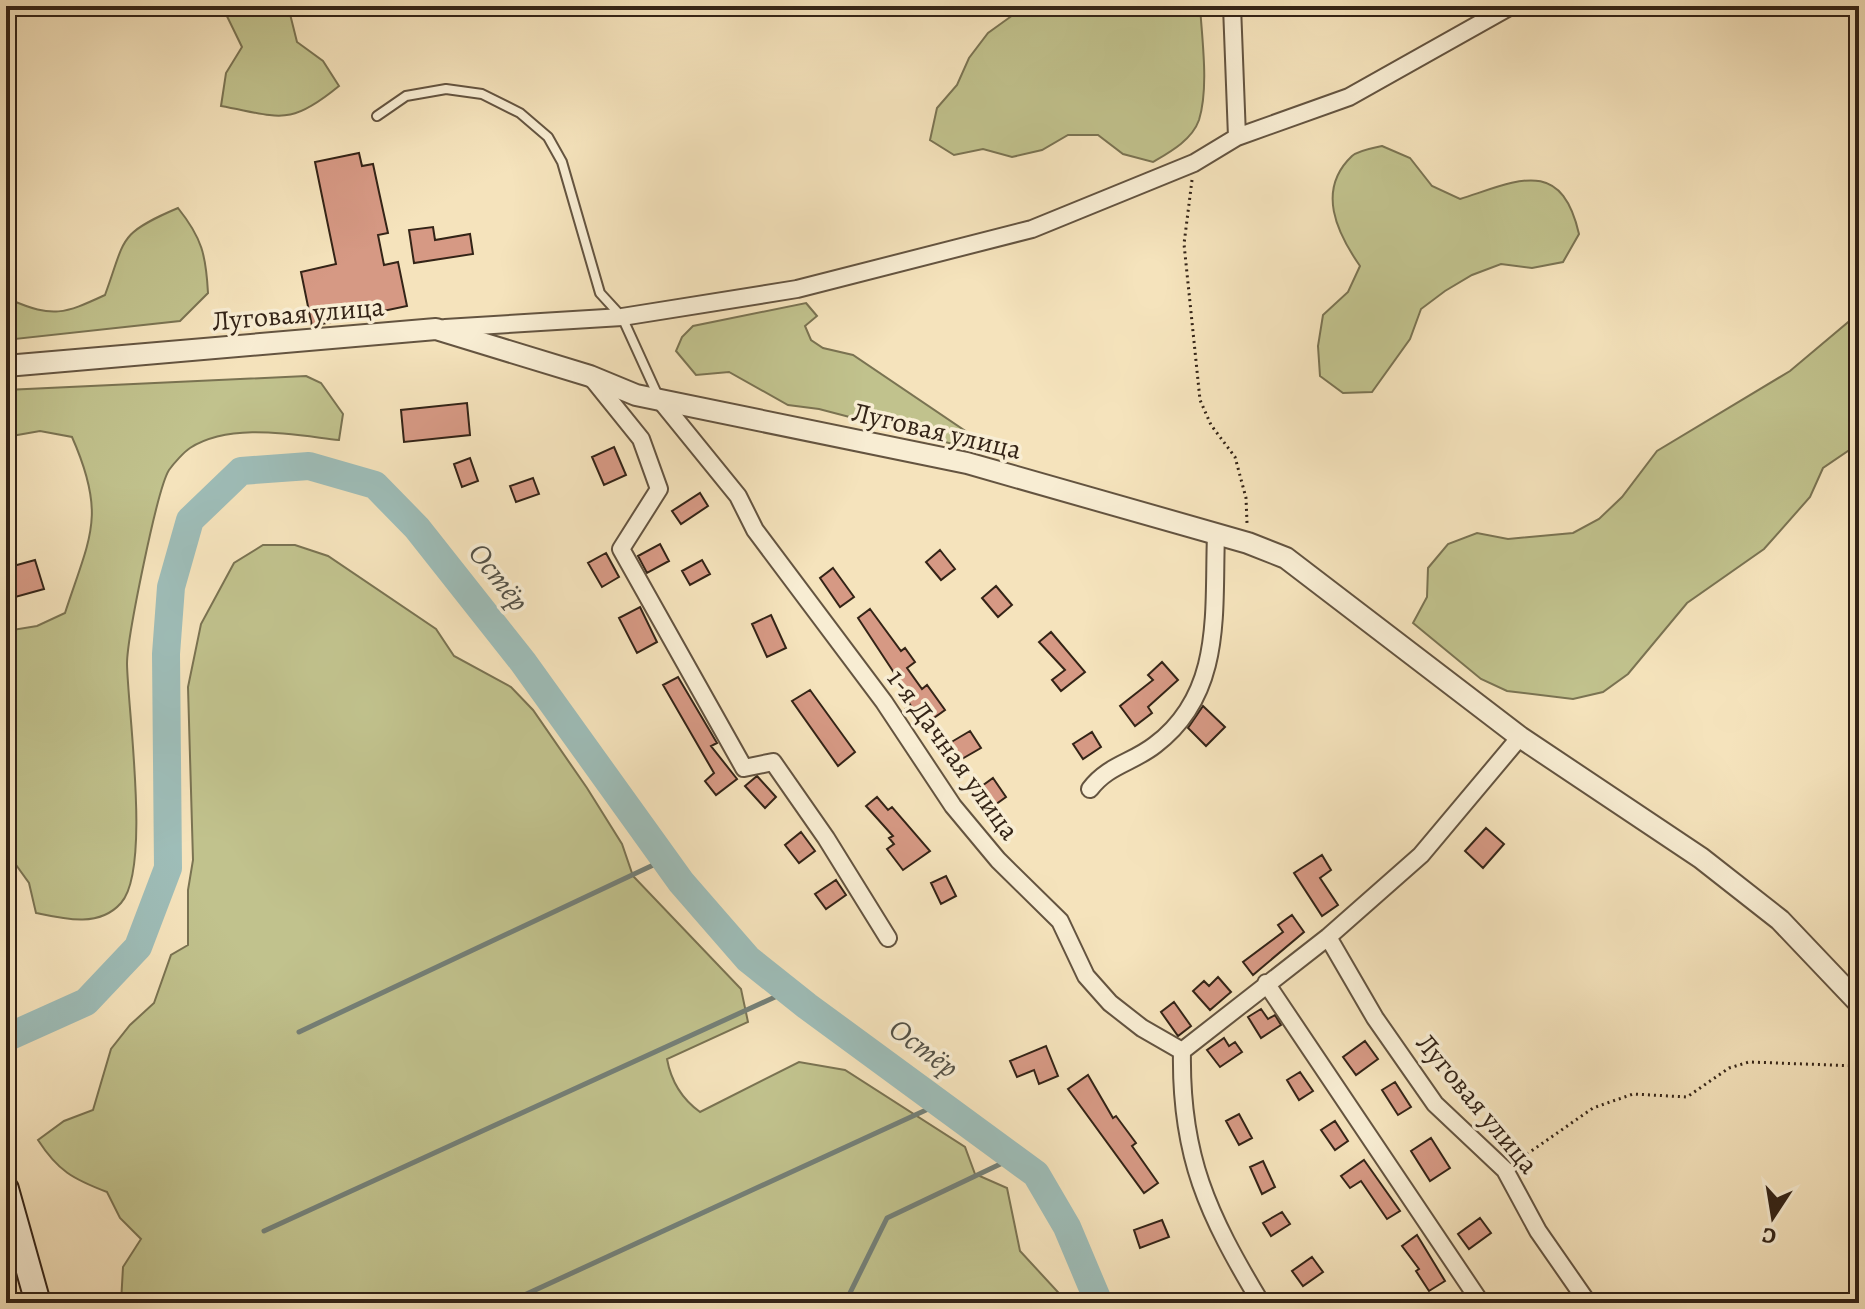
<svg xmlns="http://www.w3.org/2000/svg" width="1865" height="1309" font-family="Alegreya,serif">
	<style>
		.green { fill: #c1c28d; stroke: #7a7352; stroke-width: 2 }
		.lines { fill: none; stroke-linecap: round; stroke-linejoin: round }
		.stream { stroke: #748078; stroke-width: 5 }
		.river { stroke: #9ebdb8; stroke-width: 28 }
		.building { fill: #d69984; stroke: #342417; stroke-width: 2 }
		.service-casing { stroke: #645440; stroke-width: 12 }
		.minor-casing { stroke: #645440; stroke-width: 20 }
		.tertiary-casing { stroke: #645440; stroke-width: 24 }
		.secondary-casing { stroke: #342417; stroke-width: 28 }
		.path { stroke: #342417; stroke-width: 3; stroke-dasharray: 2 4; stroke-linecap: butt }
		.service { stroke: #f8edd3; stroke-width: 8 }
		.minor { stroke: #f8edd3; stroke-width: 16 }
		.tertiary { stroke: #f8edd3; stroke-width: 20 }
		.secondary { stroke: #f8edd3; stroke-width: 24 }
		.labels { text-anchor: middle; stroke-width: 7; stroke-linejoin: round; paint-order: stroke }
		.street-label { font-size: 28px; fill: #342417; stroke: #f8edd3 }
		.water-label { font-size: 30px; font-style: italic; fill: #545247; stroke: #f8edd3 }
	</style>
	<rect width="100%" height="100%" fill="#f5e3bc"/>
	<filter id="stains"><feTurbulence type="fractalNoise" baseFrequency=".0025" numOctaves="4"/><feColorMatrix values="0 0 0 0 .2 0 0 0 0 .09 0 0 0 0 .02 0 0 0 .5 -.17"/></filter>
	<radialGradient id="worn" r=".72"><stop offset=".6" stop-color="#630" stop-opacity="0"/><stop offset="1" stop-color="#630" stop-opacity=".3"/></radialGradient>
	<!-- green -->
	<path class="green" d="M222,6H288L297,42L323,61L339,86C289,127 281,117 221,106L226,73L242,47Z
		M1016,6H1200C1202,40 1209,87 1199,120C1192,140 1170,152 1153,162L1123,154L1098,135H1068L1042,150L1012,157L983,149L954,155L930,140L937,108L957,85L969,58L988,33L1013,15Z
		M1382,146L1410,158L1432,186L1460,199C1517,181 1561,156 1579,234L1563,262L1532,268L1501,264L1472,275L1445,291L1421,309L1410,339L1372,392L1343,393L1320,376L1318,346L1323,315L1348,292L1360,266C1337,233 1316,190 1352,156C1359,150 1374,148 1382,146Z
		M178,208C202,238 206,255 208,293L180,321L6,340V290L11,300C53,318 64,314 105,295C126,238 117,234 178,208Z
		M806,303L817,316L805,326L811,340L823,348L853,355L986,445L968,448L819,409L788,405L729,372L696,375L676,351L682,337L693,326Z
		M1859,313V449L1848,451L1823,468L1810,497L1764,549L1687,603L1628,674L1603,692L1573,699L1507,691L1481,679L1413,623L1427,597L1428,568L1448,544L1477,533L1508,539L1573,533L1599,519L1622,497L1657,451L1790,371Z
		M306,376L321,383L343,414L339,440C294,435 231,422 190,448C184,452 174,463 169,470C157,489 127,639 127,664C128,713 151,870 121,903C99,928 64,919 36,913L29,883L6,851V631L37,626L65,613C90,536 107,516 72,437L40,431L6,437V390Z
		M263,545H295L328,556L436,629L454,656L511,687L533,710L587,788L622,844L633,876L741,989L748,1022L667,1059C671,1081 682,1099 700,1112L799,1062L845,1070L965,1147L975,1174L1007,1188L1020,1251L1068,1303H121L123,1267L141,1239L120,1218L107,1192C73,1179 58,1171 38,1140L64,1121L93,1110L111,1049L130,1025L154,1003L171,955L188,945V890L193,860L188,687L201,624L234,563Z"/>
	<g class="lines">
		<!-- stream -->
		<path class="stream" d="M299,1032L666,859
			M264,1231L788,991
			M507,1303L939,1104
			M845,1303L887,1218L1013,1158"/>
		<!-- river -->
		<path class="river" d="M6,1038L86,1002L138,947L168,868L166,654L171,587L190,520L241,471L309,466L375,485L417,528L523,662L681,882L748,959L807,1006L1036,1174L1067,1227L1099,1303"/>
	</g>
	<!-- building -->
	<path class="building" d="M359,153L362,166L373,164L379,192L388,233L378,235L384,265L398,262L407,306L312,326L301,272L336,264L315,162Z
		M433,227L435,240L470,234L473,254L414,263L409,230Z
		M467,403L470,435L404,442L401,410Z
		M614,447L626,475L604,485L592,457Z
		M470,458L478,481L462,487L454,464Z
		M533,478L539,494L516,502L510,486Z
		M700,493L708,506L681,524L672,511Z
		M660,544L669,561L647,573L638,556Z
		M940,550L955,569L941,580L926,562Z
		M606,553L619,577L602,587L588,563Z
		M35,560L44,589L8,599L6,568Z
		M702,560L710,574L690,585L682,571Z
		M833,568L854,597L840,607L820,578Z
		M996,586L1012,605L998,617L982,598Z
		M640,607L657,642L637,653L619,618Z
		M870,609L901,651L905,648L915,662L907,668L922,689L927,685L945,710L924,725L906,709L911,706L907,700L910,697L858,618Z
		M771,615L786,648L767,657L752,624Z
		M1051,632L1085,672L1061,691L1052,680L1065,670L1039,642Z
		M1162,662L1178,680L1148,707L1152,713L1135,726L1120,706L1153,680L1148,675Z
		M678,677L717,743L711,746L737,779L716,795L705,781L714,773L663,685Z
		M810,690L855,752L838,766L792,701Z
		M1203,706L1225,727L1206,746L1188,728Z
		M970,731L981,748L953,764L943,747Z
		M1092,732L1101,747L1083,759L1073,744Z
		M757,776L776,797L765,808L745,786Z
		M993,778L1006,797L985,812L975,791Z
		M877,797L888,810L892,807L930,851L903,870L887,849L894,844L889,838L893,836L866,806Z
		M1486,828L1504,844L1483,868L1465,851Z
		M801,832L815,851L799,863L785,845Z
		M1322,855L1331,870L1320,878L1338,905L1322,916L1294,873Z
		M946,876L956,896L941,904L931,883Z
		M836,880L846,895L826,909L815,894Z
		M1292,915L1304,932L1253,975L1243,962L1283,932L1278,925Z
		M1218,977L1231,992L1210,1010L1193,991L1204,981L1209,986Z
		M1174,1002L1191,1026L1178,1036L1161,1012Z
		M1261,1009L1268,1019L1275,1015L1281,1025L1261,1038L1248,1017Z
		M1224,1038L1229,1046L1235,1042L1242,1052L1220,1067L1207,1050Z
		M1365,1041L1378,1059L1356,1075L1343,1057Z
		M1046,1046L1058,1076L1039,1084L1034,1070L1017,1077L1010,1061Z
		M1300,1072L1313,1091L1299,1100L1287,1080Z
		M1088,1075L1113,1118L1116,1116L1136,1143L1132,1146L1158,1183L1144,1193L1068,1089Z
		M1395,1082L1411,1107L1398,1115L1382,1090Z
		M1239,1114L1252,1138L1239,1145L1226,1121Z
		M1335,1121L1348,1141L1335,1150L1321,1130Z
		M1431,1138L1450,1168L1430,1181L1411,1151Z
		M1364,1160L1400,1211L1387,1219L1361,1181L1350,1188L1341,1176Z
		M1263,1161L1275,1187L1262,1194L1250,1167Z
		M1282,1212L1290,1224L1271,1236L1263,1223Z
		M1480,1218L1491,1233L1469,1249L1458,1234Z
		M1162,1220L1169,1237L1140,1248L1134,1230Z
		M1417,1235L1445,1281L1429,1291L1416,1271L1419,1269L1402,1246Z
		M1312,1257L1323,1272L1303,1286L1292,1271Z"/>
	<g class="lines">
		<!-- service casing -->
		<g class="service-casing">
			<path id="service" d="M377,116L406,96L446,89L482,94L520,113L548,137L562,162L600,293L622,317L658,396
				M6,551L7,553"/>
		</g>
		<!-- minor casing -->
		<g class="minor-casing">
			<path id="minor" d="M1232,6L1237,137
				M445,328L622,317L797,289L1032,229L1194,163L1237,137L1349,97L1511,6
				M591,377L641,439L659,489L621,549L744,768L773,762L826,838L888,938
				M660,400L738,496L755,530L884,702L953,806L998,860L1060,921L1086,976L1110,1003L1142,1028L1182,1051
				M1090,789C1108,765 1132,763 1155,745C1224,693 1213,611 1216,535
				M1328,937L1375,1018L1435,1104L1505,1170L1538,1231L1588,1303
				M1266,983L1481,1303
				M1182,1051L1328,937L1421,855L1520,737
				M1182,1051C1180,1156 1208,1215 1261,1303"/>
		</g>
		<!-- tertiary casing -->
		<g class="tertiary-casing">
			<path id="tertiary" d="M6,366L436,329L590,376L636,395L967,463L1248,543L1286,558L1520,737L1701,858L1780,920L1859,1003"/>
		</g>
		<!-- secondary casing -->
		<g class="secondary-casing">
			<path id="secondary" d="M6,1189L38,1303"/>
		</g>
		<!-- path -->
		<path class="path" d="M1192,180L1184,244L1200,400L1211,425L1235,457L1246,498L1247,523
			M1517,1161L1593,1108L1633,1094L1687,1097L1729,1068L1749,1062L1859,1066"/>
		<!-- service -->
		<use href="#service" class="service"/>
		<!-- minor -->
		<use href="#minor" class="minor"/>
		<!-- tertiary -->
		<use href="#tertiary" class="tertiary"/>
		<!-- secondary -->
		<use href="#secondary" class="secondary"/>
	</g>
	<g class="labels">
		<!-- street labels -->
		<g class="street-label">
			<text transform="translate(298 313) rotate(-5)" y="10">Луговая улица</text>
			<text transform="translate(937 430) rotate(13)" y="10">Луговая улица</text>
			<text transform="translate(954 754) rotate(54)" y="10">1-я Дачная улица</text>
			<text transform="translate(1478 1103) rotate(50)" y="10">Луговая улица</text>
		</g>
		<!-- water labels -->
		<g class="water-label">
			<text transform="translate(499 577) rotate(52)" y="10">Остёр</text>
			<text transform="translate(924 1048) rotate(37)" y="10">Остёр</text>
		</g>
	</g>
	<!-- margin -->
	<rect width="1865" height="1309" fill="none" stroke="#f5e3bc" stroke-width="32"/>
	<rect x="8" y="8" width="1849" height="1293" fill="none" stroke="#342417" stroke-width="4"/>
	<rect x="16" y="16" width="1833" height="1277" fill="none" stroke="#342417" stroke-width="2"/>
	<!-- north arrow -->
	<g transform="translate(1773 1217) rotate(192)" stroke="#f8edd3" stroke-width="6" paint-order="stroke">
	<path d="M0-6L14 30L0 20L-14 30Z" fill="#342417"/>
	<text y="-12" font-size="22" font-weight="bold" text-anchor="middle" fill="#342417">С</text>
	</g>
	<rect width="100%" height="100%" filter="url(#stains)"/>
	<rect width="100%" height="100%" fill="url(#worn)"/>
</svg>
